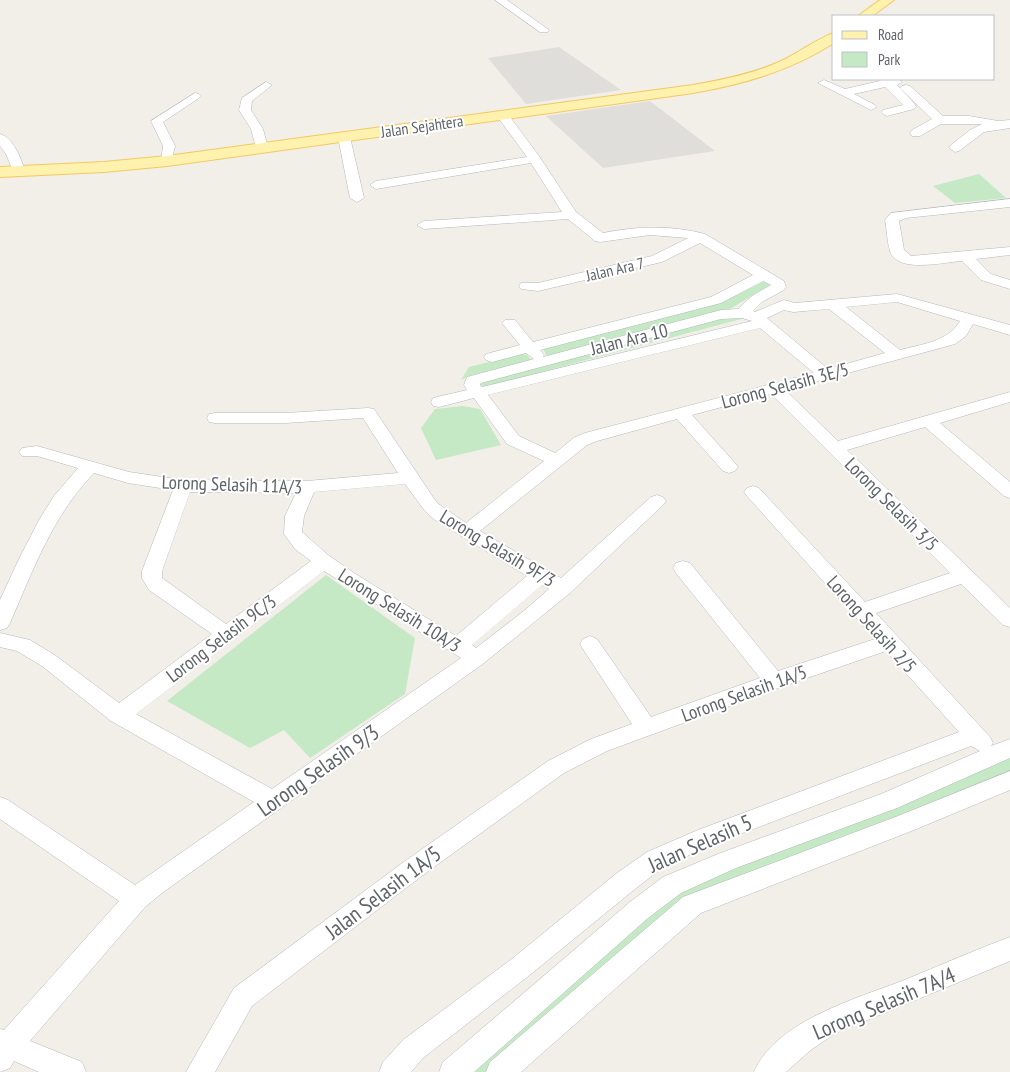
<svg xmlns="http://www.w3.org/2000/svg" width="1010" height="1072" font-family="'PT Sans Narrow',sans-serif">
	<style>
		.industrial { fill: #e0deda }
		.green { fill: #c5e8c5 }
		.lines { fill: none; stroke-linecap: round; stroke-linejoin: round }
		.minor-casing { stroke: #b5b8bc; stroke-width: 1 }
		.major-casing { stroke: #f2c960; stroke-width: 2 }
		.minor { fill: #fff; fill-rule: evenodd }
		.major { fill: #fff2af; fill-rule: evenodd }
		.labels { text-anchor: middle; stroke-width: 4; stroke-linejoin: round; paint-order: stroke }
		.far-street-label { font-size: 16px; fill: #5f6368; stroke: #fff }
		.street-label { font-size: 19px; fill: #5f6368; stroke: #fff }
		.near-street-label { font-size: 22px; fill: #5f6368; stroke: #fff }
	</style>
	<rect width="100%" height="100%" fill="#f1efe8"/>
	<!-- industrial -->
	<path class="industrial" d="M559,47L621,90L526,104L488,58Z
		M650,101L715,151L603,168L546,116Z"/>
	<!-- green -->
	<path class="green" d="M979,174L1006,198L955,203L933,186Z
		M766,280L773,283L730,309L547,356L543,349L721,303Z
		M729,316L745,318L484,387L478,384L482,380Z
		M521,354L527,355L531,360L472,375L461,380L469,367Z
		M463,406L480,409L501,445L436,460L421,428L435,409Z
		M326,575L415,638L405,694L310,758L284,730L250,748L167,701Z
		M1010,748V780L692,905L500,1072H453L639,910Z"/>
	<g class="lines">
		<!-- minor casing -->
		<g class="minor-casing">
			<path id="minor" d="M495,0H507L549,30L548,32H540Z
				M879,79L900,80L902,82L897,85L914,103L916,107L914,109L887,116L883,114L881,112L883,110L903,105L885,87L854,94L875,105L877,107L871,110L818,83L824,80L845,89L880,81Z
				M266,82L272,85L252,101L251,110L263,129L268,148L262,152L256,148L251,129L239,110L242,98Z
				M906,85L910,86L943,116H969L998,121L1010,120V128L984,132L959,151L955,152L949,148L951,145L970,130L982,124H941L920,136H912L910,133L912,130L932,119L902,90L900,88L902,86Z
				M195,93L199,94L201,96L199,98L163,122L175,146L171,164H163L161,161L163,146L151,121Z
				M503,112L507,113L539,156L576,212L603,233C638,226 670,225 705,234L784,281L786,287L784,290L762,302L753,311L755,312L784,300L795,303L897,294L1010,325V335L973,324L966,336L955,344L785,390L838,441L1010,392V402L940,423L1010,482V498L1004,496L925,427L847,450L1010,608V627L1003,625L961,584L876,613L990,737L993,743L991,746L1010,739V758L897,808L736,868L681,893L648,918L474,1072H439L443,1062L630,902L663,877L718,854L881,794L980,751L971,746L714,844L665,866L635,889L531,974L423,1058L411,1072H379L383,1062L403,1040L513,958L617,873L647,852L698,830L959,732L886,651L781,687L607,751L564,773L423,875L252,1006L215,1072H186L234,988L405,861L548,761L591,739L632,724L583,649L580,644L583,639L590,636L597,639L651,717L760,678L676,573L673,568L676,563L683,561L690,563L778,671L875,639L747,496L744,492L747,488L753,486L759,488L865,602L950,573L771,394L692,415L735,463L738,467L735,471L729,473L723,471L677,419L597,441L587,445L480,531L561,578L651,497L657,495L663,497L666,501L663,505L570,593L484,663L162,893L145,907L30,1041L82,1062L86,1072H39L14,1061L10,1068L0,1072V1029L4,1030L119,901L0,819V797L8,800L135,885L254,802L111,721L42,666L17,651L0,647V633L30,640L56,656L119,703L212,634L149,590L142,578V571L173,490L128,483L94,473C53,515 33,570 10,623L7,628L0,630V600L18,561L39,520L54,496L78,468L37,456H22L19,452L22,448L37,446L129,472L183,480L307,481L398,473L363,418L285,423H215L209,422L207,418L209,414L215,413H285L368,408L374,409L437,503L466,523L544,461L507,444L474,398L439,407L433,406L431,402L433,398L467,390L464,385L467,377L534,359L526,353L492,362L486,360L484,357L486,354L520,345L502,323L505,320H515L533,342L711,297L753,275L700,243L662,262L538,291L521,289L519,286L521,283H538L652,256L688,238L650,235L600,242L595,241L568,219L424,229L417,225L424,221L562,212L531,163L376,189L370,185L376,181L527,157L497,116ZM763,281L771,285L752,296L738,309L721,310L543,357L544,355L540,350L721,303ZM897,302L960,321C948,342 922,344 900,350L846,307ZM829,309L885,353L828,369L767,318L784,310L793,312ZM742,318L752,321L482,387L480,385L481,383L721,319ZM760,328L814,373L585,433L575,437L555,453L519,436L488,395ZM405,484L425,511L435,520L527,576L456,636L354,573L328,555L302,532L304,516L314,492ZM190,492L296,493L285,516L284,534L295,549L311,561L226,624L162,578V571ZM324,571L461,658L272,789L136,714ZM542,585L549,589L525,610L476,648L472,645Z
				M344,133L350,137L364,198L357,202L350,198L338,137Z
				M0,134C14,138 21,159 25,171L23,174L19,175L13,171L6,154L0,146Z
				M1010,199V207L906,218L899,221L904,250L911,256L1010,247V255L976,259L991,274L1010,280V289L981,280L962,261C944,262 897,274 890,251C887,241 887,230 885,220L891,213Z
				M1010,771V790L914,830L701,913L521,1072H486L490,1062L683,897L898,816Z
				M1010,937V961L836,1033L812,1049L786,1072H754C776,1020 859,998 907,979C941,965 975,950 1010,937Z"/>
		</g>
		<!-- major casing -->
		<g class="major-casing">
			<path id="major" d="M880,0H894L872,16H858Z
				M834,33V43C790,71 744,84 693,93L167,166L104,172L0,177V167L104,162L167,156L693,85C722,80 752,74 779,62C795,55 820,37 834,33Z"/>
		</g>
		<!-- minor -->
		<use href="#minor" class="minor"/>
		<!-- major -->
		<use href="#major" class="major"/>
	</g>
	<g class="labels">
		<!-- far-street labels -->
		<g class="far-street-label">
			<text transform="translate(422 126) rotate(-8)" y="6">Jalan Sejahtera</text>
			<text transform="translate(615 269) rotate(-13)" y="6">Jalan Ara 7</text>
		</g>
		<!-- street labels -->
		<g class="street-label">
			<text transform="translate(629 339) rotate(-14)" y="7">Jalan Ara 10</text>
			<text transform="translate(785 385) rotate(-15)" y="7">Lorong Selasih 3E/5</text>
			<text transform="translate(232 484) rotate(2)" y="7">Lorong Selasih 11A/3</text>
			<text transform="translate(892 504) rotate(45)" y="7">Lorong Selasih 3/5</text>
			<text transform="translate(498 548) rotate(31)" y="7">Lorong Selasih 9F/3</text>
			<text transform="translate(400 610) rotate(32)" y="7">Lorong Selasih 10A/3</text>
			<text transform="translate(872 624) rotate(48)" y="7">Lorong Selasih 2/5</text>
			<text transform="translate(221 638) rotate(-37)" y="7">Lorong Selasih 9C/3</text>
			<text transform="translate(744 693) rotate(-20)" y="7">Lorong Selasih 1A/5</text>
		</g>
		<!-- near-street labels -->
		<g class="near-street-label">
			<text transform="translate(318 770) rotate(-35)" y="8">Lorong Selasih 9/3</text>
			<text transform="translate(700 843) rotate(-24)" y="8">Jalan Selasih 5</text>
			<text transform="translate(383 892) rotate(-37)" y="8">Jalan Selasih 1A/5</text>
			<text transform="translate(884 1003) rotate(-23)" y="8">Lorong Selasih 7A/4</text>
		</g>
	</g>
	<!-- legend -->
	<rect x="832" y="15" width="162" height="65" fill="#ffffff" stroke="#bfc1c3"/>
	<rect x="842" y="31" width="25" height="8" fill="#fff2af" stroke="#bfc1c3"/>
	<text x="878" y="40" font-size="15" fill="#5f6368">Road</text>
	<rect x="842" y="52" width="25" height="15" fill="#c5e8c5" stroke="#bfc1c3"/>
	<text x="878" y="65" font-size="15" fill="#5f6368">Park</text>
</svg>
